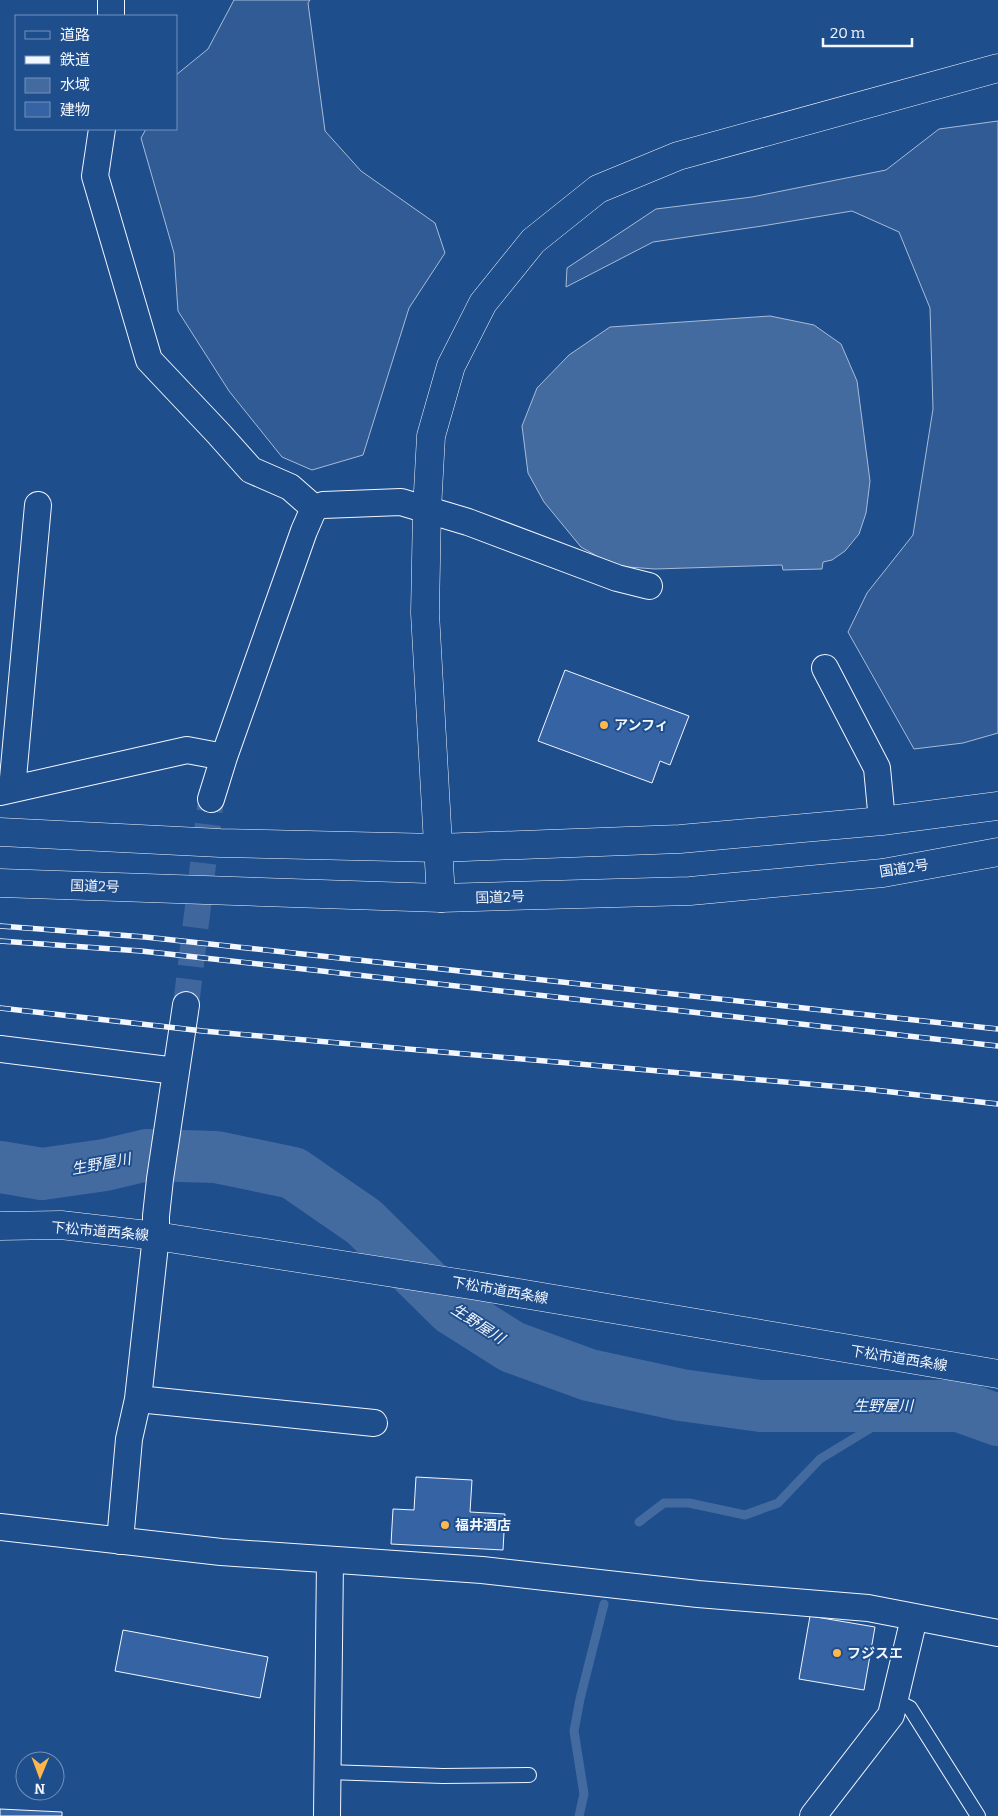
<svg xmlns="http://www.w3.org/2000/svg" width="998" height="1816" font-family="Bitter,'Noto Sans JP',serif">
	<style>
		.built { fill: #305b95; stroke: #a8bbd7 }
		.water { fill: #446ba0; stroke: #a8bbd7 }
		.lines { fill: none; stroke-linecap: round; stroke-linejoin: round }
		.stream { stroke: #446ba0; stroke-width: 9 }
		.river { stroke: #446ba0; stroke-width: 52 }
		.building { fill: #3563a3; stroke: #f2f6ff }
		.minor-tunnel { stroke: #3f679d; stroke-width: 26; stroke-dasharray: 26 13; stroke-linecap: butt }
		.service-casing { stroke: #f2f6ff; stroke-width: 16 }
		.minor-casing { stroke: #f2f6ff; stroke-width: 28 }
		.tertiary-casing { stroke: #f2f6ff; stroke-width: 29 }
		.trunk-casing { stroke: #f2f6ff; stroke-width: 29 }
		.service { stroke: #1f4e8c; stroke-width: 14 }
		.minor { stroke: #1f4e8c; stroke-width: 26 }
		.tertiary { stroke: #1f4e8c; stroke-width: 28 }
		.trunk { stroke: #1f4e8c; stroke-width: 28 }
		.rail-casing { stroke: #f2f6ff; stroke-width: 5.5 }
		.rail { stroke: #1f4e8c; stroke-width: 4; stroke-dasharray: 11; stroke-linecap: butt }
		.poi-dot { fill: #ffb74d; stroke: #1f4e8c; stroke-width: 2 }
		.labels { text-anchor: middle; stroke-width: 4; stroke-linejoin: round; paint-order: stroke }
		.poi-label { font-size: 14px; font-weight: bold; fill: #f2f6ff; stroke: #1f4e8c; text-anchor: start }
		.street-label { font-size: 14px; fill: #f2f6ff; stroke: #1f4e8c }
		.water-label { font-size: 15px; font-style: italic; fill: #f2f6ff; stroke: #1f4e8c }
	</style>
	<rect width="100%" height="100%" fill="#1f4e8c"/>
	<!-- built -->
	<path class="built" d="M234,0H310L308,3L325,131L361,171L435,223L445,253L409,308L363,455L312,470L282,457L229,391L178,311L174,253L141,138L146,129H176V75L208,49Z
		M998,121V733L963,743L914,749L848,632L867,593L913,535L933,409L930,308L899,232L852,211L762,226L653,242L566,287L567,268L656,209L752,197L886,170L939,129Z"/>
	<!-- water -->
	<path class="water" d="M770,316L814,325L841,344L857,381L870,481L866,513L859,534L845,551L832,560L823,562L822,569L783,570L782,565L655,569L614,566L581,547L544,502L528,473L522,426L537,388L569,355L610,327Z"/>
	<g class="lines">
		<!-- stream -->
		<path class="stream" d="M639,1522L664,1503H689L745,1515L778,1503L820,1459L907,1406
			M579,1816L584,1794L574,1731L580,1699L604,1604"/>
		<!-- river -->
		<path class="river" d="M0,1167L42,1174L105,1165L147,1155L216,1157L293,1173L364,1222L452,1309L512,1347L589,1375L681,1395L761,1406H959L998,1420"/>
	</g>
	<!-- building -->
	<path class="building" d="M565,670L689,716L670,765L660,761L652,783L538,741Z
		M416,1477L472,1480L470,1512L505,1514L503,1550L391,1544L393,1509L414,1510Z
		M810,1616L875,1627L864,1690L799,1679Z
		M123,1630L268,1657L260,1698L115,1671Z
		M0,1809L62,1812V1816H0Z"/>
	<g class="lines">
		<!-- minor-tunnel -->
		<path class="minor-tunnel" d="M186,1005L211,799"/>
		<!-- service casing -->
		<g class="service-casing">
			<path id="service" d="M894,1700L910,1708L978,1816
				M328,1772L443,1776L529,1775"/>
		</g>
		<!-- minor casing -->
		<g class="minor-casing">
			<path id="minor" d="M111,16V0
				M102,129L95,176L149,360L218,433L251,470L290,487L314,508
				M314,508L323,505L401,502L468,522L617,578L649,586
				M825,668L877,768L882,821
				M12,789L38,505
				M0,792L187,750L224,757
				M211,799L224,757L304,531L314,508
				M0,1049L176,1071
				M138,1399L374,1423
				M0,1527L221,1552L482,1570L698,1594L868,1608L998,1633
				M120,1541L129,1439L138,1399L156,1236V1216L160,1179L186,1005
				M327,1816L330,1560
				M813,1816L891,1715L914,1618"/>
		</g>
		<!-- tertiary casing -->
		<g class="tertiary-casing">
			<path id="tertiary" d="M441,898L425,613L427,510L431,436L451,366L483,303L533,241L598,189L678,156L998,68
				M0,1226L61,1225L156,1236L477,1286L998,1374"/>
		</g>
		<!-- trunk casing -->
		<g class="trunk-casing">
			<path id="trunk" d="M0,832L220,843L438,848L680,839L882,821L998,806
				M0,883L441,898L690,891L883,873L998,852"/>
		</g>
		<!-- service -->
		<use href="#service" class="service"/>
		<!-- minor -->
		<use href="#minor" class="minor"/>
		<!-- tertiary -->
		<use href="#tertiary" class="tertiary"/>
		<!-- trunk -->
		<use href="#trunk" class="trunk"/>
		<!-- rail casing -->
		<g class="rail-casing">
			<path id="rail" d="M0,926L145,937L998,1029
				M0,941L141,951L998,1046
				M0,1008L203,1031L865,1089L998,1104"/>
		</g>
		<!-- rail -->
		<use href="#rail" class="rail"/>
	</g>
	<!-- markers -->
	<g class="poi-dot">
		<circle cx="604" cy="725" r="5"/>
		<circle cx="445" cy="1525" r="5"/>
		<circle cx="837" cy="1653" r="5"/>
	</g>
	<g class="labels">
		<!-- poi labels -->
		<g class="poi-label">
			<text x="614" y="730">アンフィ</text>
			<text x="455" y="1530">福井酒店</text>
			<text x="847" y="1658">フジスエ</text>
		</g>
		<!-- street labels -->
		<g class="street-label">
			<text transform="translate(904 868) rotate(-9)" y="5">国道2号</text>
			<text transform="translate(95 886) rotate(2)" y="5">国道2号</text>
			<text transform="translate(500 897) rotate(-2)" y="5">国道2号</text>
			<text transform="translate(100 1231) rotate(5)" y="5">下松市道西条線</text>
			<text transform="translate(500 1290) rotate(10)" y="5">下松市道西条線</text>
			<text transform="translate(899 1358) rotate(9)" y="5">下松市道西条線</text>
		</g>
		<!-- water labels -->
		<g class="water-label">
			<text transform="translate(101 1164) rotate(-10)" y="5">生野屋川</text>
			<text transform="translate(478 1324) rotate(33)" y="5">生野屋川</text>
			<text x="883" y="1411">生野屋川</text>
		</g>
	</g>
	<!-- legend -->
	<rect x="15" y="15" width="162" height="115" fill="#1f4e8c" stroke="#7391ba"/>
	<rect x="25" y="31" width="25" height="8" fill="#1f4e8c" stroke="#7391ba"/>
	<text x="60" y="40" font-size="15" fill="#f2f6ff">道路</text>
	<rect x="25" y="56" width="25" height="8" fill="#f2f6ff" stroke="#7391ba"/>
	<text x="60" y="65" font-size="15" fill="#f2f6ff">鉄道</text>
	<rect x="25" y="78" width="25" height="15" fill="#446ba0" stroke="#7391ba"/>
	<text x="60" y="90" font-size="15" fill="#f2f6ff">水域</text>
	<rect x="25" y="102" width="25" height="15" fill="#3563a3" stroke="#7391ba"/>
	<text x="60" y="115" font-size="15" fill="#f2f6ff">建物</text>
	<!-- north arrow -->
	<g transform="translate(40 1776) rotate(181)"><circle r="24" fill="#1f4e8c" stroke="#7391ba"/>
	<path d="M0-4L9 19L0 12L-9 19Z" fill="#ffb74d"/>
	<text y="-8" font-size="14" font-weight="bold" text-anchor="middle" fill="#f2f6ff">N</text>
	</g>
	<!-- scale -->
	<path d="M823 38v8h89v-8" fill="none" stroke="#f2f6ff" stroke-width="2.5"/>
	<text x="830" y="38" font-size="15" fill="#f2f6ff" stroke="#1f4e8c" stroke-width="4" paint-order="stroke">20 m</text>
</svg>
